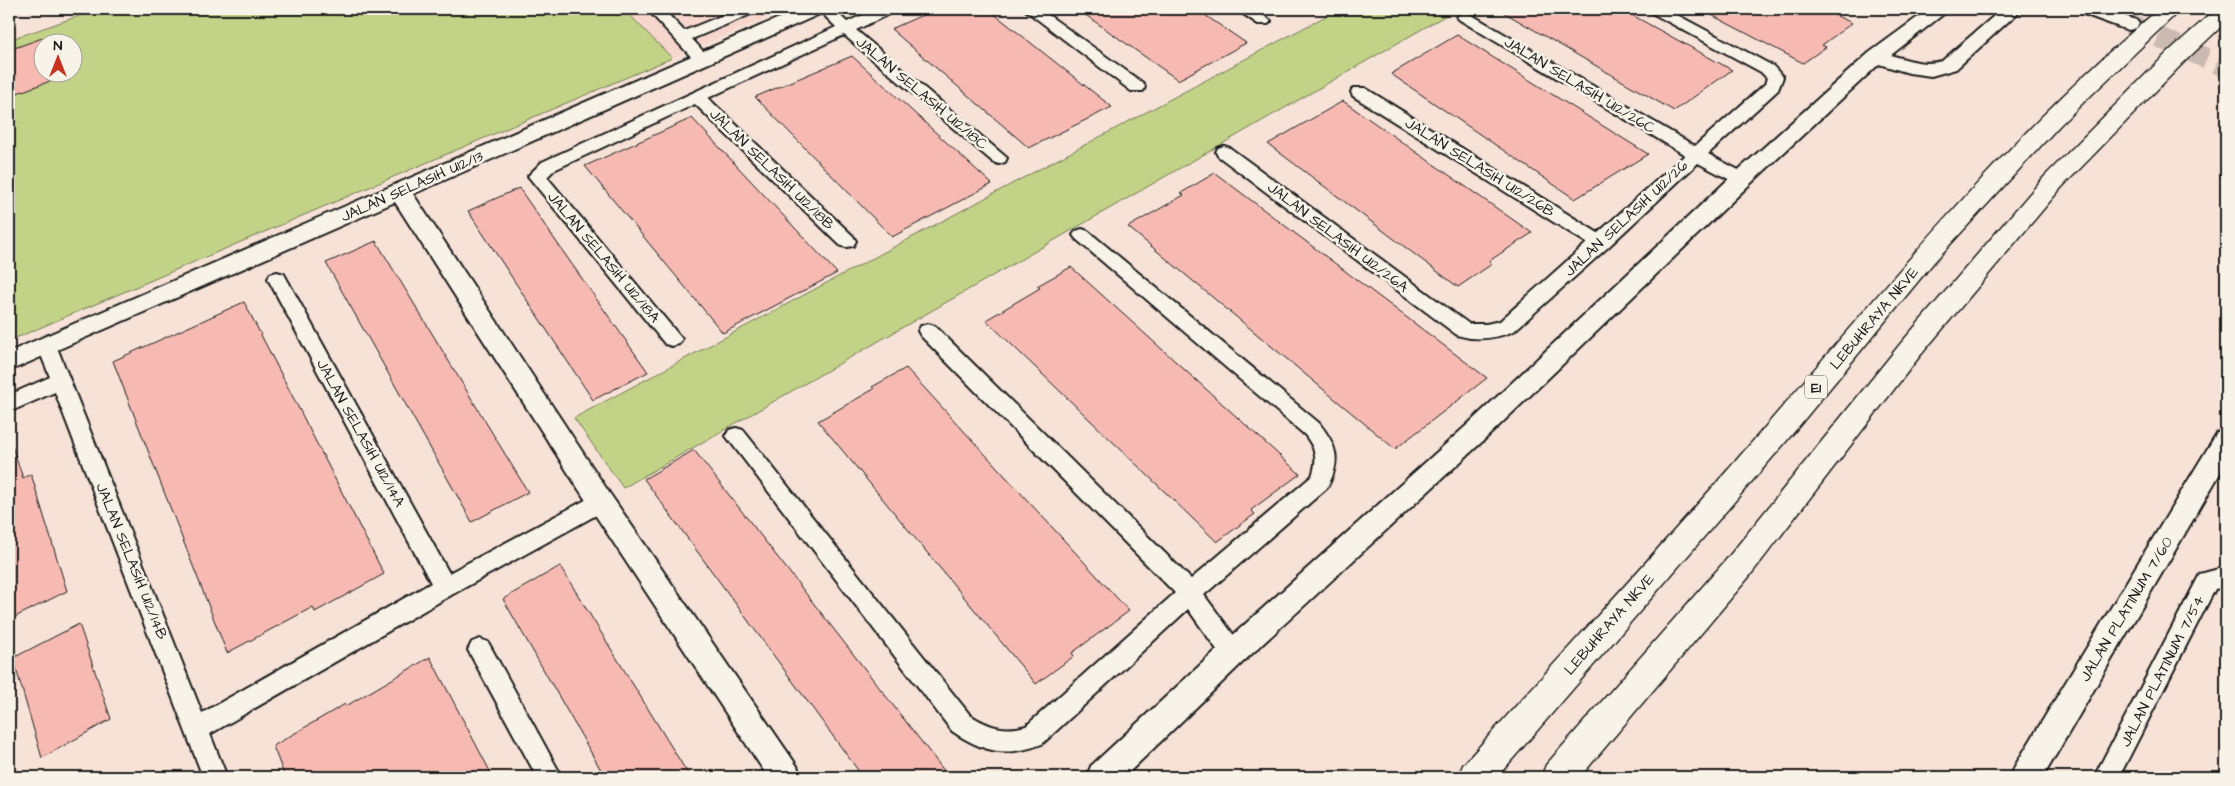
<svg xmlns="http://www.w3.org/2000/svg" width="2235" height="786" font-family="'Architects Daughter',sans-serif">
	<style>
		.built { fill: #f7d6cd }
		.green { fill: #c2d387; stroke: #6f7852; fill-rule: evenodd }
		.building { fill: #f6bab3; stroke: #1c1c1c }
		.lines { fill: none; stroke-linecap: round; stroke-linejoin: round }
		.tertiary-tunnel { stroke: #cbbab2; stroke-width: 21; stroke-dasharray: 21 11; stroke-linecap: butt }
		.minor-casing { stroke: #1c1c1c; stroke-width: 4 }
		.tertiary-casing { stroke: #1c1c1c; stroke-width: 4 }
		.motorway-casing { stroke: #1c1c1c; stroke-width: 3 }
		.minor { fill: #f7f3e8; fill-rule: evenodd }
		.tertiary { fill: #f7f3e8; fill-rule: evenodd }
		.motorway { fill: #f7f3e8; fill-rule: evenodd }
		.labels { text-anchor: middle; stroke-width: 5; stroke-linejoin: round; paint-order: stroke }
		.shield { fill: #f7f3e8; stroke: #5e5c59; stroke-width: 1 }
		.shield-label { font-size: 14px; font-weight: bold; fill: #1c1c1c }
		.street-label { font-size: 15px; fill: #1c1c1c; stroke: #f7f3e8 }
	</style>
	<rect width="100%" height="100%" fill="#f7e2d8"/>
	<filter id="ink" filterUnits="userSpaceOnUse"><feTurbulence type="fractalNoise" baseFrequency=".02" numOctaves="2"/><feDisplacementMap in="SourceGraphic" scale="10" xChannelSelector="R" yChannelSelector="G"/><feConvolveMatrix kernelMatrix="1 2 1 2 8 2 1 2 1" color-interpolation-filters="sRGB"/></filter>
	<g filter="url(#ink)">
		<!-- built -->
		<path class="built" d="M624,9H787L672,58Z"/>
		<!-- green -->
		<path class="green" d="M99,9H624L672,58L9,341V40ZM42,42H72V72H42Z
			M1339,9H1457L623,488L574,418Z"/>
		<!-- building -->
		<path class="building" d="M936,9H988L1112,107L1029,148L891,29Z
			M1077,9H1196L1246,43L1178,80Z
			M1498,9H1621L1732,70L1674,111Z
			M1700,9H1822L1852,23L1822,45L1826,47L1803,63Z
			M1457,35L1648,154L1575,199L1391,74Z
			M45,37L49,42H42V72H65L67,75L9,96V50Z
			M852,56L992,184L892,237L755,97Z
			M1343,101L1532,233L1489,261L1492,264L1458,287L1268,144Z
			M692,118L837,273L723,333L585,166Z
			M1215,173L1487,378L1395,449L1128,227L1184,195L1181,193Z
			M519,188L571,263L648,372L593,400L468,211Z
			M376,241L528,492L472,522L326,263Z
			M1071,267L1300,474L1251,510L1255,514L1217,542L986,320L1040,288L1037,286Z
			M244,302L384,574L315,612L313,607L227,653L113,361Z
			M906,368L1129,611L1072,653L1074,656L1036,684L818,421L874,389L872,387Z
			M9,446H12L23,478L31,474L67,591L9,620Z
			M694,450L949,777H863L644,479Z
			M560,566L690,777H605L503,599Z
			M79,624L111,719L42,758L13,658Z
			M430,657L493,777H285L273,746L345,704L346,706Z"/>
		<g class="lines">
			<!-- tertiary-tunnel -->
			<path class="tertiary-tunnel" d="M2129,24L2226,67"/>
			<!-- minor casing -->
			<g class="minor-casing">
				<path id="minor" d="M647,9H663L684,31L738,9H759L756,12L692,39L710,59L708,62H696Z
					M818,9H833L847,22L876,9H895L893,12L856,30L1007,158L1005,162L999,164L993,162L844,35L708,98L853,236L856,241L853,246L847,247L841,246L695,104L554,170L547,177L682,339L679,344L672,346L665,344L528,176L542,162L836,27Z
					M1024,9H1040L1143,83L1145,87L1143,91H1131Z
					M1236,9H1254L1271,21L1268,24H1258Z
					M1648,9H1666L1773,66L1783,77L1778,90L1708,154L1748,175L1751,179L1748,183L1742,185L1736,183L1698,163L1607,248L1514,331C1495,339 1477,341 1457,335L1218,156L1216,152L1218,148L1224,146L1230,148L1469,324H1486L1500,321L1587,243L1353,96L1351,92L1353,88H1365L1598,233L1685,155L1460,20L1457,17L1460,14H1470L1695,146L1765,84L1767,78L1761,72L1650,12Z
					M1082,229L1088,231L1319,423C1338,447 1341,461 1327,488L1204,595L1241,645L1245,653L1241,661L1233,664L1225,661L1188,609L1042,744C1006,758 983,752 952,731L726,436L729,430L736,428L743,430L970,715C989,727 1004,732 1026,726L1175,593L921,336L918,331L921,326L928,324L935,326L1191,579L1312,476C1318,459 1316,449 1305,435L1076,239L1073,235L1076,231Z
					M277,272L284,274L449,573L593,496L601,493L609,496L612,502L609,508L453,594L210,734L227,777H203L55,392L9,412V395L50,377L37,345L40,340L47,338L54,340L202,713L431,583L268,279L270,274Z
					M2226,567V587L2215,589L2119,777H2094L2200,574Z
					M480,639L488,642L562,777H537L468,650L472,642Z"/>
			</g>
			<!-- tertiary casing -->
			<g class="tertiary-casing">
				<path id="tertiary" d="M800,9H824L822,13L413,194L610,494L797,766L801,777H768L592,510L395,202L9,371V352Z
					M1929,9H1950L1891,55C1908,60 1924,66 1942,61L2002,9H2022L1956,69L1931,76L1909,73L1879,64L1750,184L1484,440L1243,662L1124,777H1087L1091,766L1223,644L1466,426L1734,174L1869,53Z
					M2079,9H2105L2136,20L2139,24L2136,28L2129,30L2122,28L2081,13Z
					M2226,430V463L2043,777H2011L2015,766L2217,433Z"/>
			</g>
			<!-- motorway casing -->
			<g class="motorway-casing">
				<path id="motorway" d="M2159,9H2181L2060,125L1934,262L1784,444L1497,777H1458L1463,765C1564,652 1667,541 1766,426C1890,281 2012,132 2159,9Z
					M2216,9H2226V22L2184,62L2061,188L1919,357L1748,578L1580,777H1541L1546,765L1726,560L1901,343L2045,176L2168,52Z"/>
			</g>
			<!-- minor -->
			<use href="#minor" class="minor"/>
			<!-- tertiary -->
			<use href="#tertiary" class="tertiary"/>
			<!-- motorway -->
			<use href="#motorway" class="motorway"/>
		</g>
	</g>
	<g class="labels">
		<!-- shield labels -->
		<rect class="shield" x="1805" y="375.5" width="22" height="23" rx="4"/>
		<g class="shield-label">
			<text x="1816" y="392">E1</text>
		</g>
		<!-- street labels -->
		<g class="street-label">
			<text transform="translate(1580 85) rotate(31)" y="5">JALAN SELASIH U12/26C</text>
			<text transform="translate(922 93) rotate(40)" y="5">JALAN SELASIH U12/18C</text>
			<text transform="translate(1480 167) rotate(32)" y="5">JALAN SELASIH U12/26B</text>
			<text transform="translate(772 169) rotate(44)" y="5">JALAN SELASIH U12/18B</text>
			<text transform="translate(412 186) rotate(-24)" y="5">JALAN SELASIH U12/13</text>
			<text transform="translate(1626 218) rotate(-43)" y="5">JALAN SELASIH U12/26</text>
			<text transform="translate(1338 237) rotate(37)" y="5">JALAN SELASIH U12/26A</text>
			<text transform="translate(604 257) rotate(50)" y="5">JALAN SELASIH U12/18A</text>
			<text transform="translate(1874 318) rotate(-50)" y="5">LEBUHRAYA NKVE</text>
			<text transform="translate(361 433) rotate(61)" y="5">JALAN SELASIH U12/14A</text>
			<text transform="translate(132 561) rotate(68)" y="5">JALAN SELASIH U12/14B</text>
			<text transform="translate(2126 609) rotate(-59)" y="5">JALAN PLATINUM 7/60</text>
			<text transform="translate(1609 624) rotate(-49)" y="5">LEBUHRAYA NKVE</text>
			<text transform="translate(2162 671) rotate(-63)" y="5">JALAN PLATINUM 7/54</text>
		</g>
	</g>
	<!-- margin -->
	<rect width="2235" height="786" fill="none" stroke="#f7f3e8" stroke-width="30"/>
	<rect x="15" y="15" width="2205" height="756" fill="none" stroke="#1c1c1c" stroke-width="2" filter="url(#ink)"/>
	<!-- north arrow -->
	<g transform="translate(58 58)"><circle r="24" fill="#f7f3e8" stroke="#9f9d96"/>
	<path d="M0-4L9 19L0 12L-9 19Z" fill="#c8321e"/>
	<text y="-8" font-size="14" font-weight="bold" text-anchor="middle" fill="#1c1c1c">N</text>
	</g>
</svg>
